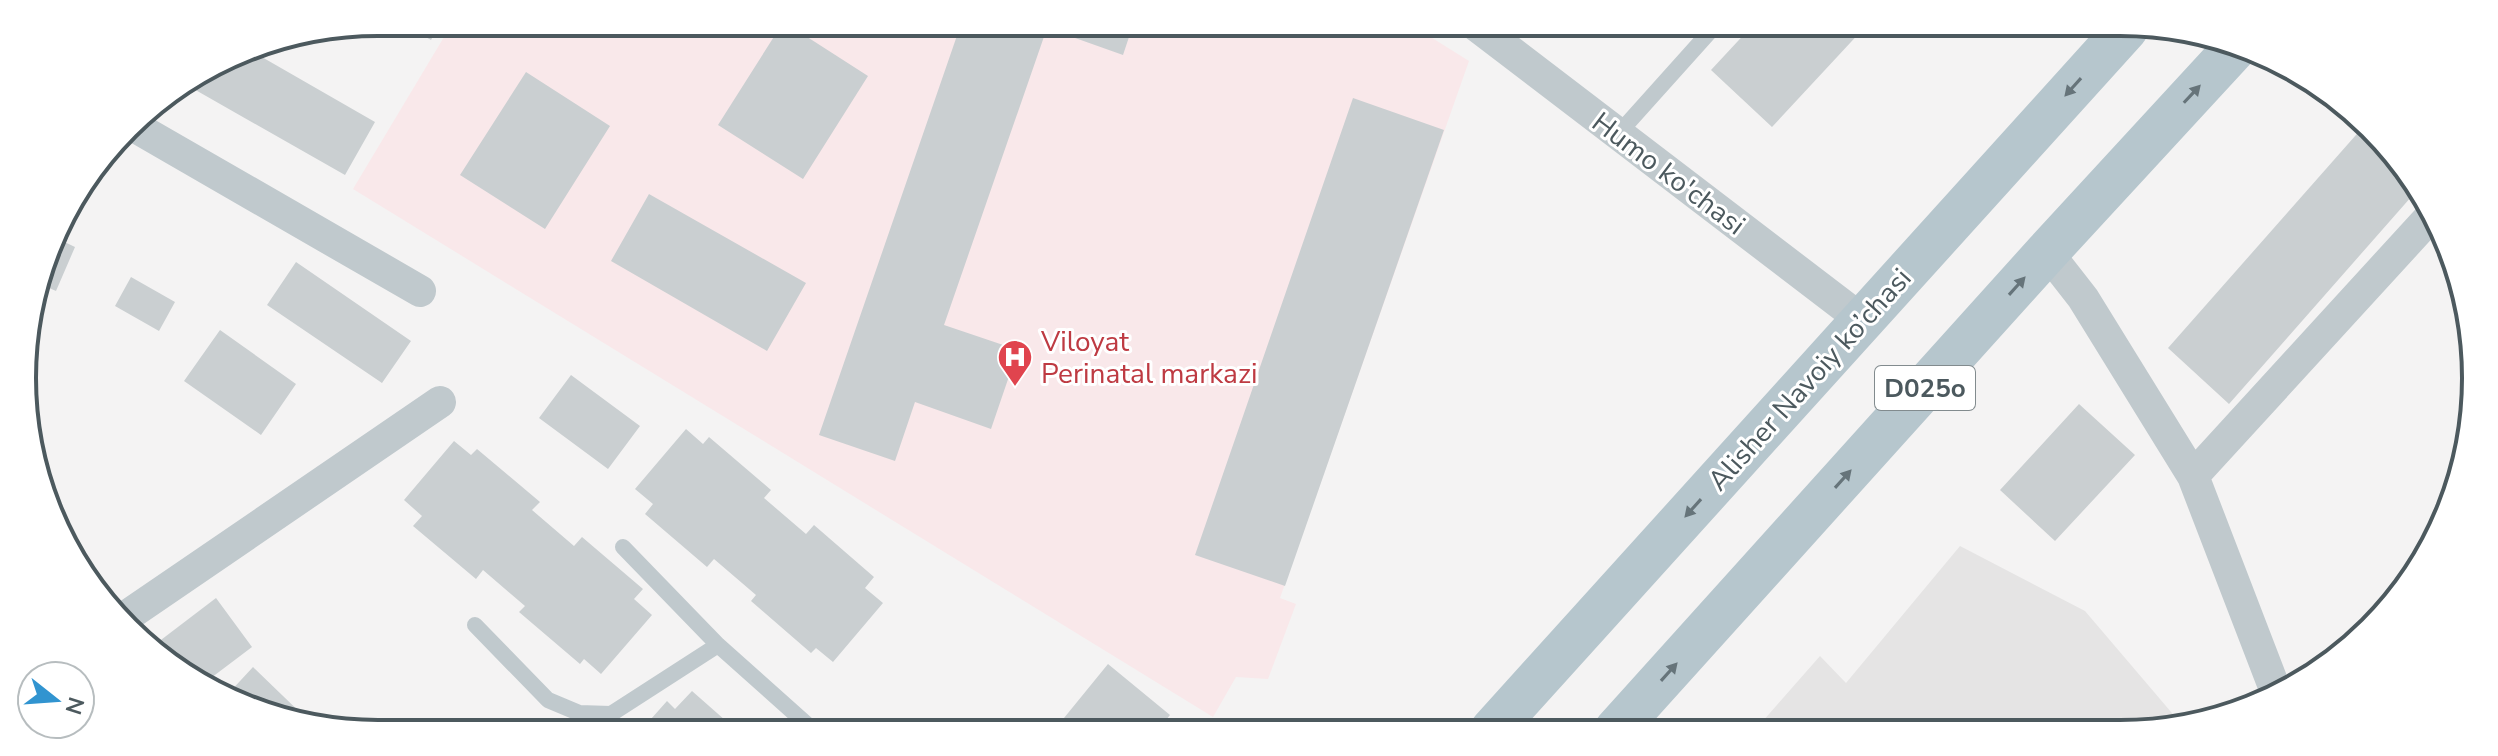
<svg xmlns="http://www.w3.org/2000/svg" width="2498" height="756" font-family="'Nunito Sans',sans-serif">
	<style>
		.education { fill: #e5e4e4 }
		.medical { fill: #f9e8ea }
		.building { fill: #cacfd1 }
		.lines { fill: none; stroke-linecap: round; stroke-linejoin: round }
		.lane { stroke: #c0c9cd; stroke-width: 16 }
		.street { stroke: #c0c9cd; stroke-width: 32 }
		.primary { stroke: #b6c6cd; stroke-width: 44 }
		.oneway { fill: #66747a }
		.labels { text-anchor: middle; stroke-width: 6; stroke-linejoin: round; paint-order: stroke }
		.shield { fill: #fff; stroke: #828b8e; stroke-width: 2 }
		.shield-label { font-size: 26px; font-weight: bold; fill: #4c595e }
		.street-label { font-size: 28px; fill: #4c595e; stroke: #fff }
		.health-label { font-size: 28px; fill: #be3a42; stroke: #fff; text-anchor: start }
		.rim { fill: none; stroke: #4c595e; stroke-width: 4 }
	</style>
	<rect width="100%" height="100%" fill="#f4f3f3"/>
	<!-- education -->
	<path class="education" d="M1960,546L2085,611L2183,726L2166,731L1755,730L1820,656L1846,683Z"/>
	<!-- medical -->
	<path class="medical" d="M453,22L1413,26L1469,61L1280,598L1296,604L1268,679L1236,677L1213,717L353,189Z"/>
	<!-- building -->
	<path class="building" d="M399,22H441L431,40Z
		M782,24H787L868,76L803,179L718,125Z
		M961,24L1133,25L1123,55L1047,28L944,325L1018,350L991,429L915,402L895,461L819,435Z
		M1751,27L1864,28L1772,127L1711,70Z
		M246,48L375,122L345,175L185,84Z
		M526,72L610,126L545,229L460,175Z
		M1353,98L1444,130L1285,586L1195,555Z
		M2363,127L2416,181L2419,188L2229,404L2168,348Z
		M649,194L806,283L767,351L611,261Z
		M54,237L75,247L56,291L40,284Z
		M296,262L411,341L382,383L267,305Z
		M131,277L175,302L159,331L115,306Z
		M220,330L296,384L261,435L184,381Z
		M571,375L640,426L608,469L539,418Z
		M2079,404L2135,455L2055,541L2000,490Z
		M686,429L703,444L709,437L771,490L764,498L806,534L814,525L874,577L865,588L883,603L833,662L816,648L811,653L751,601L756,595L714,559L707,567L645,514L653,504L635,489Z
		M454,441L471,455L477,449L540,502L532,510L574,546L582,537L643,589L634,599L652,615L601,674L584,659L580,664L519,612L525,606L483,570L476,579L413,526L422,516L404,500Z
		M216,598L252,647L203,684L181,674L153,646Z
		M1108,664L1170,715L1159,729H1055Z
		M253,667L311,723L308,727L228,694Z
		M692,691L734,728H643L667,701L675,709Z"/>
	<g class="lines">
		<!-- lane -->
		<path class="lane" d="M1618,134L1714,27
			M623,547L718,645L811,728
			M475,625L548,700L579,713L611,714L718,645"/>
		<!-- street -->
		<path class="street" d="M1477,26L1862,320
			M132,125L420,291
			M2047,252L2083,298L2193,476L2278,697
			M2193,476L2431,216
			M124,618L440,402"/>
		<!-- primary -->
		<path class="primary" d="M1492,730L2126,29
			M1616,730L2047,252L2235,48"/>
	</g>
	<!-- one-way arrows -->
	<defs><path id="oneway-solid" d="M-6-.8H1V-3.2L6.5 0L1 3.2V.8H-6Z" transform="scale(2)"/></defs>
	<g class="oneway">
		<use href="#oneway-solid" transform="translate(2073 87) rotate(132)"/>
		<use href="#oneway-solid" transform="translate(2192 94) rotate(-47)"/>
		<use href="#oneway-solid" transform="translate(2017 286) rotate(-48)"/>
		<use href="#oneway-solid" transform="translate(1843 479) rotate(-48)"/>
		<use href="#oneway-solid" transform="translate(1693 508) rotate(132)"/>
		<use href="#oneway-solid" transform="translate(1669 672) rotate(-48)"/>
	</g>
	<!-- icons -->
	<defs>
		<g id="hospital-pin" transform="scale(1.8)"><path d="M0 17L-7.5 6A9.5 9.5 0 1 1 7.5 6Z" fill="#e0444e" stroke="#fff"/><path d="M-5-5h3v3.5h4V-5h3V5h-3V1.5h-4V5h-3Z" fill="#fff"/></g>
	</defs>
	<g fill-rule="evenodd">
		<use href="#hospital-pin" x="1015" y="357"/>
	</g>
	<g class="labels">
		<!-- shield labels -->
		<rect class="shield" x="1875" y="366" width="100" height="44" rx="6"/>
		<g class="shield-label">
			<text x="1925" y="397">D025o</text>
		</g>
		<!-- street labels -->
		<g class="street-label">
			<text transform="translate(1669 173) rotate(37)" y="10">Humo ko'chasi</text>
			<text transform="translate(1809 379) rotate(-48)" y="10">Alisher Navoiy ko’chasi</text>
		</g>
		<!-- health labels -->
		<g class="health-label">
			<text x="1041" y="351">Viloyat<tspan x="1041" dy="32">Perinatal markazi</tspan></text>
		</g>
	</g>
	<!-- crop -->
	<path d="M0 0H2498V756H0ZM378 36H2120A342 342 0 0 1 2462 378V378A342 342 0 0 1 2120 720H378A342 342 0 0 1 36 378V378A342 342 0 0 1 378 36Z" fill="#fff" fill-rule="evenodd"/>
	<path class="rim" d="M378 36H2120A342 342 0 0 1 2462 378V378A342 342 0 0 1 2120 720H378A342 342 0 0 1 36 378V378A342 342 0 0 1 378 36Z"/>
	<!-- north arrow -->
	<g transform="translate(56 700) rotate(107)"><circle r="38" fill="#ffffff" stroke="#b7bdbf" stroke-width="2"/>
	<path d="M0-6L14 30L0 20L-14 30Z" fill="#3194d0"/>
	<text y="-12" font-size="22" font-weight="bold" text-anchor="middle" fill="#4c595e">N</text>
	</g>
</svg>
